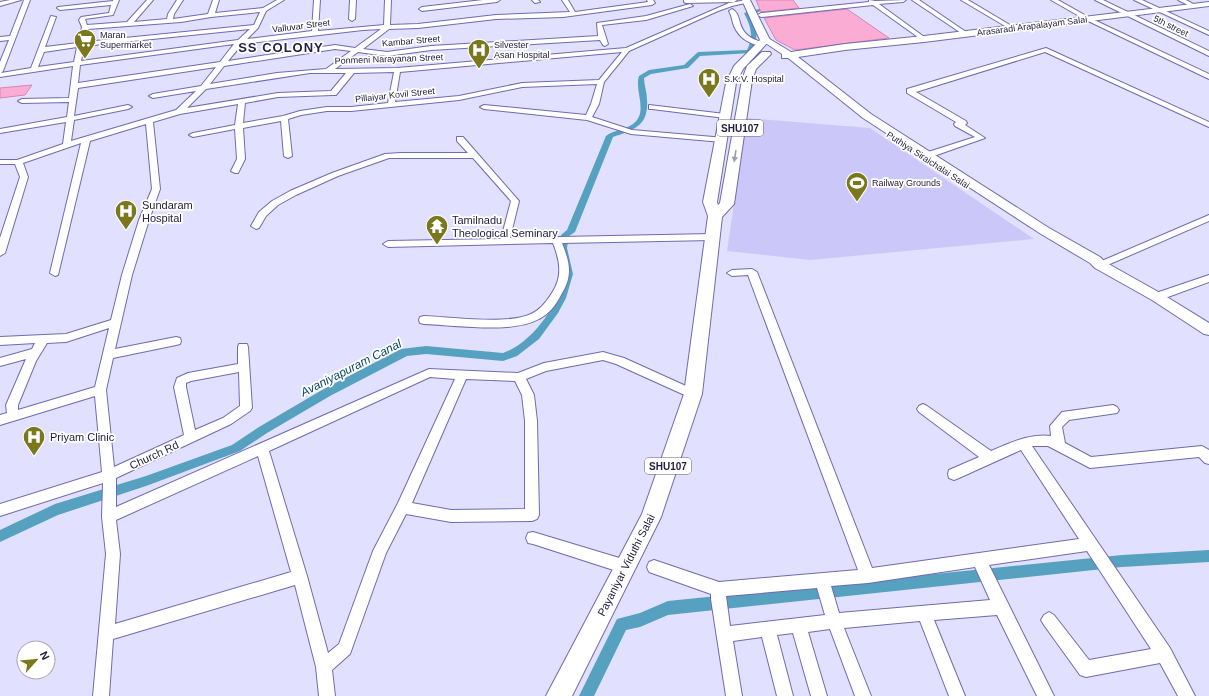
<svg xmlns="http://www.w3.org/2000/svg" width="1209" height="696" font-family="Arial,sans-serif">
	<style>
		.green { fill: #cbc8f9 }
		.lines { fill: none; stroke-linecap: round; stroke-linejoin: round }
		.canal { fill: #56a1c0; fill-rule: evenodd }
		.building { fill: #fbacd5; stroke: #d487af }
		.street-casing { stroke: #716aaf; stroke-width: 2 }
		.secondary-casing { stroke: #716aaf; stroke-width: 2 }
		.primary-casing { stroke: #716aaf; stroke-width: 2 }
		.street { fill: #fff; fill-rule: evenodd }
		.secondary { fill: #fff; fill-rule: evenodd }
		.primary { fill: #fff; fill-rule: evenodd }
		.oneway { fill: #9d9ca9 }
		.labels { text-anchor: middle; stroke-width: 3.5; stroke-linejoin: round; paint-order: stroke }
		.far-street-label { font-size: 9px; fill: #25223f; stroke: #fff }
		.far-poi-label { font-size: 9px; fill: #25223f; stroke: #fff; text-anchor: start }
		.shield { fill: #fff; stroke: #666479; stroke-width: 1 }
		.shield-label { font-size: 10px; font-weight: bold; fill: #25223f }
		.poi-label { font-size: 11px; fill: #25223f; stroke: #fff; text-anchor: start }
		.street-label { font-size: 11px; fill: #25223f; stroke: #fff }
		.water-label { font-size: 12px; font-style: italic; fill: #094a60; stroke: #fff }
		.far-district-label { font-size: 13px; font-weight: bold; letter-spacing: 1px; fill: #25223f; stroke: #fff }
	</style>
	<rect width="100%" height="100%" fill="#e1e0ff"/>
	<!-- green -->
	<path class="green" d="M747,118L870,128L1034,239L810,260L727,251Z"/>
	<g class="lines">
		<!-- canal -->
		<path class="canal" d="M763,0H769C767,11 760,12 750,14C758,28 759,39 751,53L700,56L688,68L651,74L644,78C644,85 647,92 647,100C649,126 633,130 613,137L575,232L569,236L567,248L573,274L566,298L558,313L539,339L517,356L503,361L426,354L407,356L330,396L267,433L240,451L146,486L58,515L0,542V530L55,504L146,476L232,445L259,427L322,390L401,349L426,346L503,353C531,344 561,303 565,274C566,260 556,253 561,235L567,230L606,136C613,130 625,130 633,124C649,112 634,91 639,76L649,70L684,65L698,52L747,50C754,36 751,27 744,13L759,9Z
			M1209,550V562L1122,567L668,615L640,627L626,630L594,696H579L617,619L640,613L668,601L1122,555Z"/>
	</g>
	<!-- building -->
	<path class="building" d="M756,0H793L799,8L761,12Z
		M847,9L889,38L795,50L776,40L764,18Z
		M32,85L25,95L0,98V88Z"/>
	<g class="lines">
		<!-- street casing -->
		<g class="street-casing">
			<path id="street" d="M10,0H21L0,6V2Z
				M24,0H30L3,71L1,73L31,68L51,16L56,17L45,47L78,43L82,27L79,20L81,17L109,13L111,5L60,10L57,8L58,7L113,1V0H119L113,15L85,19L87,25L127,22L147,0H153L134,22L167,19L168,14L177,0H183L174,14L173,19L208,14L213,0H219L215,13L263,8L277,0H284L266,11L258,28L247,39L312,31L314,0H320L318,31L384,25L385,0H391L390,25L418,24L496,15L570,12L562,0H568L575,12L648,2L647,0H653L655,3L652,5L563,17L496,19L418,28L389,29L363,49L387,52L431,46L598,36L597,23L646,16L690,4L693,6L646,20L602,25L608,44L605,46L603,45L600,40L431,50L387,56L358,52L335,69L397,68L626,48L729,3L747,0L750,2L732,6L718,11L629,51L604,82L599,104L592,117L632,130L725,138V142H722L631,134L587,120L484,109L480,107L484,105L586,115L591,104L597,84L522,87L459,100L351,111H327L301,115L288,119L292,156L288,158L284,156L281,121L243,128L245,159L238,173H235L231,171L237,159L235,129L193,137L189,135L193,133L235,125L238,104L180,114L153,122L160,189L149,220L132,275L115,349L176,337L180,338L181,341L180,344L176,345L113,358L106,390L114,467L184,435L174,387L177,378L188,373L238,364V347L239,344H247L248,347L252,408L250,411L231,424L116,478V507L429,369L518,373L544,363L603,352L624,358L697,391L699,394L697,397L693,399L689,397L616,364L603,360L546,371L526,379L534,395L537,421L539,515L537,519L532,521L451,522L406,514L386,553L350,654L332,670L335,696H319L316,667L295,585L113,639L109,696H93L106,554L102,517L103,483L0,516V504L102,472L95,396L0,425V415L7,413L6,405L26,359L0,366V358L32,349L35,343L0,345V337L66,334L111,320L122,275L139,220L152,189L146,124L90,141L58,275L55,276L50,273L81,143L23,163L28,177L5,253L0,256V238L20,177L15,164H0V160H17L63,144L66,122L0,133V129L67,117L69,102L22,103L18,101L22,99L69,98L73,66L0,77V62L9,40L0,41V37L10,36ZM260,12L254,25L85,42L88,29L181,22L211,17ZM250,29L238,40L81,61L84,46ZM381,29L355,48L335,45L228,61L242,44L363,30ZM234,44L220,62L78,83L80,65ZM77,47L74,62L38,67L44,52ZM335,49L351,51L326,69L277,73L210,84L224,66ZM622,52L599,80L522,83L459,96L395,102L400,72ZM216,67L201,86L153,94L149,96L153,98L196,91L176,110L71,141L74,120L128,109L132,107L128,105L74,116L78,88ZM394,72L388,103L351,107H327L300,111L283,116L243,123L245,103L278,97L333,95H336L354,73ZM310,73H346L331,91L278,93L187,108L206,89ZM109,328L95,387L18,410V405L36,361L47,343L66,342ZM239,372L240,406L223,418L195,430L186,387V383L191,381ZM430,377L455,379L398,503L373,551L339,644L328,653L307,576L269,451ZM466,379L515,381L522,395L525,421V509L451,510L412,503ZM258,456L291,572L115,624L120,554L116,520Z
				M350,0H356L355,19L352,21L349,19Z
				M483,0H500L497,2L422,11L419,9L422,7Z
				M532,0H538L540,2L535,3Z
				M684,0H737L734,2L686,3L684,2Z
				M869,0L875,1L906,0L903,2L879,4L927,39L922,40L873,5L761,17L758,15L761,13L869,2Z
				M912,0H919L969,34L964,35Z
				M961,0H968L1015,28L1010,29Z
				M1051,0H1058L1090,18L1209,74V79L1086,20Z
				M1095,0H1103L1209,51V56Z
				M1134,0H1142L1209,31V35Z
				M1178,0H1186L1197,6L1192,7Z
				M732,9C745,16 732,35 765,43V45C752,47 739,38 734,26C732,21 732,16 729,11Z
				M1046,48L1209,122V127L1045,52L916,92L966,121L967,123L965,125L985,138L931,157H925V153L975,137L955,126L954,124L956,122L907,93V89Z
				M649,105L725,114L729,116L725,118L652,109H649Z
				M457,137H463L519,201L510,238L712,234L717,237L712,240L562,243C570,263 573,276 561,295C556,305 549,314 539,319C512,334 455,325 424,324L420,323L419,320L420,317L424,316C451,317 508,325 531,314C540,310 547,301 552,293C563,276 560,261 553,243L388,247L383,244L388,241L501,239L511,201L473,158H389L338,176L296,195L278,205L266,216L259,228L256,229L251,226L259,212L272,201L290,191L332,173L385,154L401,153H468L457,141Z
				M1209,215V221L1103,267L1100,268L1095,265L1097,263Z
				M752,269L757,272L872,568L1079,539L1021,450L959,478L954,480L949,478L948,474L949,470L979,457L919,412L917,409L919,406L923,404L927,406L991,451C1011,443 1029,433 1051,436L1050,426L1062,412L1113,405L1117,407L1119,410L1117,413L1069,420L1062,427L1065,443L1091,457L1202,446L1209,450V464L1205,463L1199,457L1090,468L1048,446H1032L1170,648L1195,696H1178L1160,663L1086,677L1080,675L1044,625L1041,620L1044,615L1049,612L1054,615L1089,660L1151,649L1087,551L989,565L1054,696H1037L997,615L934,620L965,696H949L920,621L844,628L871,696H855L830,629L808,632L827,696H811L793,633L777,635L793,696H777L762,637L733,641L742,696H726L711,599V594L649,572L647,567L649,562L654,560L719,582L858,570L748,275L732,276L727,273L732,270ZM975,567L990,600L839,613L831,586L868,583ZM817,588L825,615L730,626L726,596Z
				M1209,275V282L1157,301L1153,300L1152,297L1153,294Z
				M533,532L626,560L631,562L633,567L631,572L626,574L533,544L528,543L526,538L528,533Z"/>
		</g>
		<!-- secondary casing -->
		<g class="secondary-casing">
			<path id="secondary" d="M1209,2V6L924,42L845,50L798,57L871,114L1049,228L1100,257L1105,262L1162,294L1209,323V335L1204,334L1152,300L1095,268L1090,263L1041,234L863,118L792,61L788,58H782V54L761,40L762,38H768L791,52L845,44L924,36Z"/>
		</g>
		<!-- primary casing -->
		<g class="primary-casing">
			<path id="primary" d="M742,0H750L770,40L743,69L736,83L717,202L718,205L720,203L742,80L747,66L762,52H770L771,54L756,69L752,80L734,204L722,217L702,394L661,517L572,696H546L642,514L684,394L708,216L703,202L726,83L734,66L760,40Z"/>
		</g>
		<!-- street -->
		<use href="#street" class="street"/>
		<!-- secondary -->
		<use href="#secondary" class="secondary"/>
		<!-- primary -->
		<use href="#primary" class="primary"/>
	</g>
	<!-- one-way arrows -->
	<defs><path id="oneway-solid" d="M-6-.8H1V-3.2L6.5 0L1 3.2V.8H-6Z"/></defs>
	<use class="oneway" href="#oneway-solid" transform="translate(735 156) rotate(99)"/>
	<!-- icons -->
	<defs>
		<g id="supermarket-pin" transform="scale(1.15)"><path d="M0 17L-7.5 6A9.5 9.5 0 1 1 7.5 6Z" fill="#7b771d" stroke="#fff"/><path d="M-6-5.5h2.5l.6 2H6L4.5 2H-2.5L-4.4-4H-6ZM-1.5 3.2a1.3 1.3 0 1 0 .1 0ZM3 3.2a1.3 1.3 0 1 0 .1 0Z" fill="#fff"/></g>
		<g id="hospital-pin" transform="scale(1.15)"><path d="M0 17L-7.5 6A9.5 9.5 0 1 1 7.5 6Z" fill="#7b771d" stroke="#fff"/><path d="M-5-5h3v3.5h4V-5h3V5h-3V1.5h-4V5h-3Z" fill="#fff"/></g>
		<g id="stadium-pin" transform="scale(1.15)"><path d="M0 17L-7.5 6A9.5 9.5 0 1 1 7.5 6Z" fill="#7b771d" stroke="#fff"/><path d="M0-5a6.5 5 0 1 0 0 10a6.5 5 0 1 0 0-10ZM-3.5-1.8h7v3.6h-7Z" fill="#fff"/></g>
		<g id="temple-pin" transform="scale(1.15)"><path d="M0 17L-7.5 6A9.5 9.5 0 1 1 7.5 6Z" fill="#7b771d" stroke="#fff"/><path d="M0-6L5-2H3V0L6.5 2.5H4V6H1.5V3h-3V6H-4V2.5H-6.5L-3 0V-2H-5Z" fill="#fff"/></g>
	</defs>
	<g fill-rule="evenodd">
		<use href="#supermarket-pin" x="85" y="40"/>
		<use href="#hospital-pin" x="479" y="50"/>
		<use href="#hospital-pin" x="709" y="79"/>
		<use href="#stadium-pin" x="857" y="183"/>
		<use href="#hospital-pin" x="126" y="211"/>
		<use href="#temple-pin" x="437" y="226"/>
		<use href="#hospital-pin" x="34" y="437"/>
	</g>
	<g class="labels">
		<!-- far-street labels -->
		<g class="far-street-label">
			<text transform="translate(301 26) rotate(-7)" y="3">Valluvar Street</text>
			<text transform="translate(1032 26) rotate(-7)" y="3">Arasaradi Arapalayam Salai</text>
			<text transform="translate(1171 26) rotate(26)" y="3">5th street</text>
			<text transform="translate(411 41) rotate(-5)" y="3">Kambar Street</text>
			<text transform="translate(389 59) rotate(-2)" y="3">Ponmeni Narayanan Street</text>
			<text transform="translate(395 95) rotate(-6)" y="3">Pillaiyar Kovil Street</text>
			<text transform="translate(928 160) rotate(33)" y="3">Puthiya Siraichalai Salai</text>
		</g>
		<!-- far-poi labels -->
		<g class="far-poi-label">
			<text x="100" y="38">Maran<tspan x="100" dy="10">Supermarket</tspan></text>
			<text x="494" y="48">Silvester<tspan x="494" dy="10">Asan Hospital</tspan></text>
			<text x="724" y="82">S.K.V. Hospital</text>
			<text x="872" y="186">Railway Grounds</text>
		</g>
		<!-- shield labels -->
		<g class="shield">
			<rect x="717" y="120" width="46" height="16" rx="3"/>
			<rect x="645" y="458" width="46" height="16" rx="3"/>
		</g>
		<g class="shield-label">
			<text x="740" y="132">SHU107</text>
			<text x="668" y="470">SHU107</text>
		</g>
		<!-- poi labels -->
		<g class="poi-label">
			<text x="142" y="209">Sundaram<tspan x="142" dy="13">Hospital</tspan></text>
			<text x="452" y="224">Tamilnadu<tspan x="452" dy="13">Theological Seminary</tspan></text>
			<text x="50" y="441">Priyam Clinic</text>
		</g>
		<!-- street labels -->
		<g class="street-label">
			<text transform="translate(154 455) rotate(-25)" y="4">Church Rd</text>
			<text transform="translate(626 565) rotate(-63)" y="4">Payaniyar Viduthi Salai</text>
		</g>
		<!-- water labels -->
		<g class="water-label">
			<text transform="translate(351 368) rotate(-27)" y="4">Avaniyapuram Canal</text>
		</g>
		<!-- far-district labels -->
		<g class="far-district-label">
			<text x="281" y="52">SS COLONY</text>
		</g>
	</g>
	<!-- north arrow -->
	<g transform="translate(36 660) rotate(63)"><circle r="19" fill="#ffffff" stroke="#a8a7b2"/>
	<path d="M0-3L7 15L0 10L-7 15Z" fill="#7b771d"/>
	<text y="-6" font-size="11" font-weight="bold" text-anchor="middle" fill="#25223f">N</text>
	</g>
</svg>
